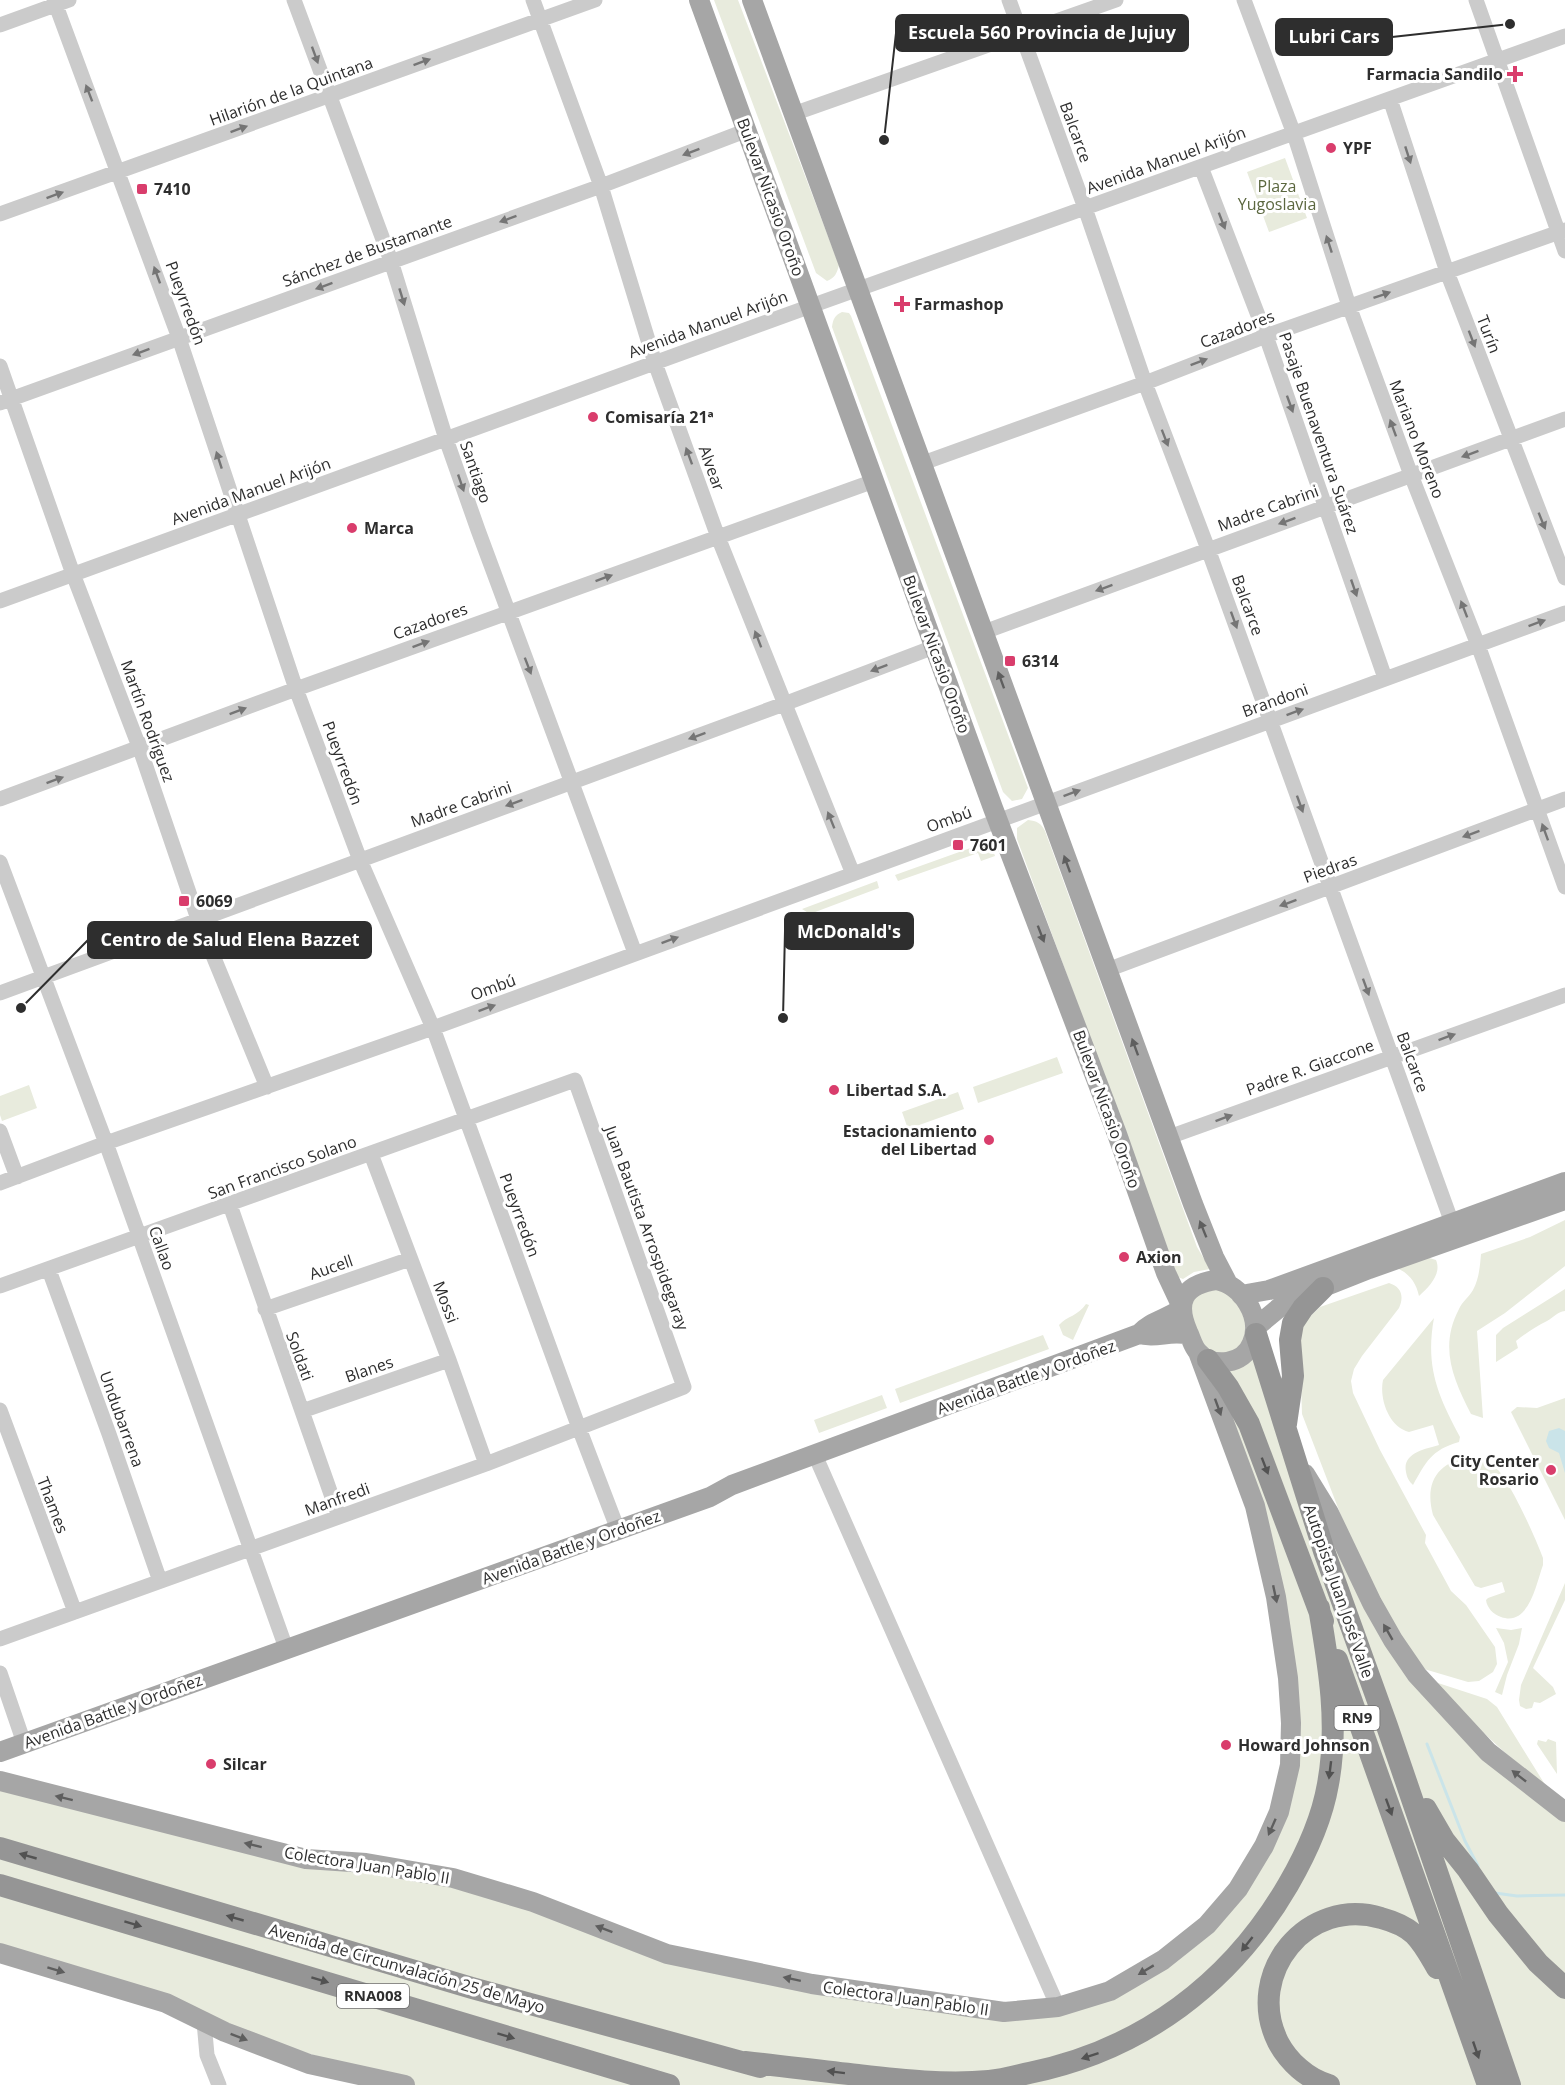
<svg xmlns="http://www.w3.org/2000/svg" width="1565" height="2085" font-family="'Open Sans',sans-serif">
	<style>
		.green { fill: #e8ebdd }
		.water { fill: #cae4e9 }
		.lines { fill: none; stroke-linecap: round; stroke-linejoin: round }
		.stream { stroke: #cae4e9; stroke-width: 3 }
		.minor { stroke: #cbcbcb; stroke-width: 15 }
		.major { stroke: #a6a6a6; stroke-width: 20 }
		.highway { stroke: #959595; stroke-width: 22 }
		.oneway { fill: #757575 }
		.oneway2 { fill: #5e5e5e }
		.oneway3 { fill: #525252 }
		.poi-dot { fill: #d93d6c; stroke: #fff; stroke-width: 2 }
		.labels { text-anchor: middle; stroke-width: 6; stroke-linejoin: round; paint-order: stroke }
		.shield { fill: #fff; stroke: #6d6d6d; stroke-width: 1.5 }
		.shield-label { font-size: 15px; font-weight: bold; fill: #2e2e2e }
		.poi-label { font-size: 16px; font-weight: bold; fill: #2e2e2e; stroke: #fff; text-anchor: start }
		.street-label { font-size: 16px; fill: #2e2e2e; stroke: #fff }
		.park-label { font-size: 16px; fill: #5b673f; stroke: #fff }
		.leader { fill: none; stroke: #2e2e2e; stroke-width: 2 }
		.callout-dot { fill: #2e2e2e; stroke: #fff; stroke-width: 2 }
		.callout { fill: #2e2e2e; stroke: #2e2e2e; stroke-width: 2 }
		.callout-label { font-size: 18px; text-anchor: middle; font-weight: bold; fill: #fff }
	</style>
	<rect width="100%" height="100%" fill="#fff"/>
	<!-- green -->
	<path class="green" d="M714,0H738L839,265C837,273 835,278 827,281L816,273Z
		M1285,158L1307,218L1269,232L1247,172Z
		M842,312L849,313L851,316L1028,788L1022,799L1012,801L1003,792L832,327C833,319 835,315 842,312Z
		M1028,820C1037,821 1041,823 1045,831L1197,1247L1210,1269L1194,1272L1183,1279L1178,1277L1017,839V828Z
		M990,841L995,856L981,861L978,853L898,881L895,875Z
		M877,881L879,888L810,914L802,909Z
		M1057,1057L1063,1073L978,1103L973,1087Z
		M29,1085L37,1108L2,1121L0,1115V1096Z
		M958,1092L964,1109L908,1129L902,1112Z
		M1565,1220V1266L1505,1313L1477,1331L1483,1418L1471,1414C1453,1379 1439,1347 1459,1309C1462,1302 1469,1297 1473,1290C1479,1279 1480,1266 1481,1254L1530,1237Z
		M1426,1257L1436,1260C1442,1274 1429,1287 1419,1296C1416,1283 1410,1274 1397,1268Z
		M1389,1283C1402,1287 1404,1297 1399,1308L1362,1356L1354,1369L1351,1381L1353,1393L1380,1450L1426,1535L1425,1543L1451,1591L1466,1605L1495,1647L1497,1664L1493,1672L1479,1681L1468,1682L1424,1669L1396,1632L1345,1526L1302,1414L1300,1354L1301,1333L1304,1322L1320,1307Z
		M1235,1288L1285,1428L1417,1675L1565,1812V2085H405L0,1953V1781L305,1859L453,1878L667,1954L1004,2012L1110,1991L1238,1889L1290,1765L1276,1597L1193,1343L1190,1289Z
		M1565,1289V1311C1557,1312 1553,1318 1547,1321C1535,1327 1526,1333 1516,1341L1518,1348L1496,1362V1335L1503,1328Z
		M1086,1304L1089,1305L1073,1340L1063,1335L1059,1325C1067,1316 1078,1316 1086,1304Z
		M1434,1318C1425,1367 1438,1396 1460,1437L1459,1442C1431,1450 1426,1462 1413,1485C1409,1481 1407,1478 1406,1472C1402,1453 1425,1449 1439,1445L1433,1425L1409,1432C1389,1427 1379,1399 1383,1380Z
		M1043,1335L1049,1349L900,1403L895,1389Z
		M882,1395L887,1408L819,1433L814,1420Z
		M1565,1398V1520L1511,1412L1517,1407L1537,1408Z
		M1472,1457C1481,1459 1490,1462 1497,1469C1509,1479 1537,1541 1543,1558V1565C1536,1584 1529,1627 1501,1617C1493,1614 1487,1608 1486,1600L1488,1598L1505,1592L1502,1582L1481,1588L1475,1586L1433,1515C1424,1482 1438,1461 1472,1457Z
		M1565,1583V1600L1533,1668L1553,1687L1556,1694L1540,1703L1534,1702L1532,1708L1526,1709L1520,1706L1519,1700L1521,1685Z
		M1496,1628L1511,1630L1522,1628L1519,1644L1507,1675L1502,1695L1495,1692L1508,1662L1504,1643Z
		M1438,1683L1487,1699L1497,1707L1544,1783L1543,1785C1505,1754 1470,1721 1436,1686Z
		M1548,1739L1556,1742L1557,1774L1537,1744L1538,1740L1546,1742Z"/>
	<!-- water -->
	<path class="water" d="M1559,1428L1565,1431V1473L1559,1453L1549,1448L1546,1441L1549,1431Z"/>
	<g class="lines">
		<!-- stream -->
		<path class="stream" d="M1427,1744L1465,1841L1478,1866
			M1495,1893L1517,1896L1565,1895"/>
		<!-- minor -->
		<path class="minor" d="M54,0L179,338L296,689L360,860L433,1028L579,1428L618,1530
			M294,0L391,261L446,439L478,530L635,953
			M533,0L601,186L655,363L718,537L853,874
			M1009,0L1085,208L1145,383L1208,549L1452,1223
			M1244,0L1294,134L1349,306L1411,475L1478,645L1565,887
			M1476,0L1565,251
			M0,25L69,0
			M1390,99L1447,272L1565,578
			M793,114L1116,0
			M1201,167L1266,336L1385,678
			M0,214L595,0
			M0,366L73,574L140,749L198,919L267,1087
			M0,403L601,186L745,131
			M923,463L1145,383L1266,336L1565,230
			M0,601L811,306L1565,36
			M984,632L1565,419
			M0,799L296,689L874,481
			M0,862L106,1143L286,1648
			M1107,970L1565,799
			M0,993L784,704L934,647
			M0,1131L17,1177
			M1169,1137L1565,995
			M371,1154L449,1360L486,1464
			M0,1183L106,1143L433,1028L1565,613
			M230,1205L339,1517
			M49,1270L109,1434L160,1581
			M0,1286L575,1080L684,1387L486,1464L0,1639
			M265,1309L410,1259
			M0,1410L75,1612
			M302,1411L449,1360
			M815,1455L1058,2007
			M0,1673L24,1743
			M204,2022L207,2055L219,2085"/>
		<!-- major -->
		<path class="major" d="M699,0L993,808L1117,1134L1166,1273L1181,1305
			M752,0L1193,1204L1214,1257L1227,1282
			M1216,1280C1242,1285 1263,1317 1252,1343C1244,1364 1213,1369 1198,1352C1193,1347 1191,1338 1188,1332C1175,1302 1183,1285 1216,1280Z
			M1241,1295L1269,1290L1565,1182
			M1256,1327L1280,1307L1306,1294L1369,1269L1565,1200
			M1139,1334C1156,1339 1171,1330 1189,1335
			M1305,1474L1329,1513L1372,1603L1393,1640L1417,1675L1488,1752L1565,1812
			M0,1752L710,1497L732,1485L1139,1334C1151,1321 1167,1319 1181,1309
			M0,1781L306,1859L366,1863L453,1878L533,1902L667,1954L812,1984L1004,2012L1058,2007L1110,1991L1163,1960L1207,1925L1238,1889L1264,1846L1279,1812L1290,1765L1291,1723L1288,1678L1276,1597L1255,1506L1198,1352
			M0,1953L166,2003L225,2032L309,2064L405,2085"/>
		<!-- highway -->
		<path class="highway" d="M1256,1334L1324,1551L1387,1726L1510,2085
			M1208,1360L1228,1387L1249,1424L1323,1621
			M1286,1424L1293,1376L1290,1340L1293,1323L1303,1308L1323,1288
			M1337,1660L1488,2085
			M1426,1809L1444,1840L1468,1870L1498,1914L1538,1963L1565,1988
			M0,1848L472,1988L760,2067
			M0,1885L669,2085
			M745,2062C783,2066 820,2071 858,2075C902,2080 945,2085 989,2081C1002,2080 1016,2076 1029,2073C1142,2050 1231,1983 1288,1885C1306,1854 1322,1819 1328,1784C1339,1724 1329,1667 1319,1608
			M1329,2085C1307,2079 1288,2061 1278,2042C1244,1973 1308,1896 1381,1918C1392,1921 1405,1926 1414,1934C1424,1944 1430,1956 1437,1968"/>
	</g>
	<!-- one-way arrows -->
	<defs><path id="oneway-solid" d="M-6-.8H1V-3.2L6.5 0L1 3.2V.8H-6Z" transform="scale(1.5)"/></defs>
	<g class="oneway">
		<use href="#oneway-solid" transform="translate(315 55) rotate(70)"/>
		<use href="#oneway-solid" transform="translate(422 62) rotate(-20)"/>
		<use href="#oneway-solid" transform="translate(89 93) rotate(-111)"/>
		<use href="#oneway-solid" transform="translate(239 129) rotate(-20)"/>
		<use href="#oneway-solid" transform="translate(691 152) rotate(159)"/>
		<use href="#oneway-solid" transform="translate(1408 155) rotate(72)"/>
		<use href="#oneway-solid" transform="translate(55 195) rotate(-20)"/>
		<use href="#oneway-solid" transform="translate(508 219) rotate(160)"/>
		<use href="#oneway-solid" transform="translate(1222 221) rotate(69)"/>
		<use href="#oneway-solid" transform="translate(1329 244) rotate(-108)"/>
		<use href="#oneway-solid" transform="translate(157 275) rotate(-110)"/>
		<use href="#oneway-solid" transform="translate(324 286) rotate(160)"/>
		<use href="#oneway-solid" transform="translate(1382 295) rotate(-19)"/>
		<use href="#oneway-solid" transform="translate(402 297) rotate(73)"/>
		<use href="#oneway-solid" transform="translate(1472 339) rotate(69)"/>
		<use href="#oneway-solid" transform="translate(141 352) rotate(160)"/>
		<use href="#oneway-solid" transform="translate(1199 362) rotate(-21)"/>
		<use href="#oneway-solid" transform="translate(1290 404) rotate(70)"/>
		<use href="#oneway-solid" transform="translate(1393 428) rotate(-110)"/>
		<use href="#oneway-solid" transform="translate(1165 438) rotate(69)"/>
		<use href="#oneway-solid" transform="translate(1470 454) rotate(160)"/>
		<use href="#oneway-solid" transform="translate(689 456) rotate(-110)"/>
		<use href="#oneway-solid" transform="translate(219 460) rotate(-108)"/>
		<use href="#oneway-solid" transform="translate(461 483) rotate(71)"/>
		<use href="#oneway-solid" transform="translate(1287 521) rotate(160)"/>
		<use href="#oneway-solid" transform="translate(1542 521) rotate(68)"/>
		<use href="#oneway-solid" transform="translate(604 578) rotate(-20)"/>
		<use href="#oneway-solid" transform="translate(1104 588) rotate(160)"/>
		<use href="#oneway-solid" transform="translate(1354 588) rotate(71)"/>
		<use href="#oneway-solid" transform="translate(1464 609) rotate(-111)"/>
		<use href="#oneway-solid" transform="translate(1234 620) rotate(70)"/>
		<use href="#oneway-solid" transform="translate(1537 623) rotate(-20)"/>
		<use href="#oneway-solid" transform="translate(758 639) rotate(-111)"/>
		<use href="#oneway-solid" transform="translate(421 644) rotate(-20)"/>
		<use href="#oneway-solid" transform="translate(528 666) rotate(69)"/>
		<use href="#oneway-solid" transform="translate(879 668) rotate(159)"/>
		<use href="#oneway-solid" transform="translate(238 711) rotate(-21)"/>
		<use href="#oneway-solid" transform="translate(1295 712) rotate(-20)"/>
		<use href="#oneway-solid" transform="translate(697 736) rotate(160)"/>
		<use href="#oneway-solid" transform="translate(55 780) rotate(-20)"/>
		<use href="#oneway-solid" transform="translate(1072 793) rotate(-20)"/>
		<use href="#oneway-solid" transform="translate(514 803) rotate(160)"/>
		<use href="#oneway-solid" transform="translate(1300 804) rotate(70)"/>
		<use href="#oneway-solid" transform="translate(831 820) rotate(-112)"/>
		<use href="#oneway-solid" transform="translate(1545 832) rotate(-110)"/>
		<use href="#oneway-solid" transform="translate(1471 834) rotate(160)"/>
		<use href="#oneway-solid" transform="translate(1288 903) rotate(160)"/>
		<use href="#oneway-solid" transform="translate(670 940) rotate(-20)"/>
		<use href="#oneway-solid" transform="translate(1366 987) rotate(70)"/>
		<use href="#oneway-solid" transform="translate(487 1008) rotate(-20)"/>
		<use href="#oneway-solid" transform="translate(1447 1037) rotate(-20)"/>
		<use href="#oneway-solid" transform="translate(1224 1118) rotate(-20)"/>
	</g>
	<g class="oneway2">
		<use href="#oneway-solid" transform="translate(1001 680) rotate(-110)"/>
		<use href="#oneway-solid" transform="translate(1067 864) rotate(-110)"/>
		<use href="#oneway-solid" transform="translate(1041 934) rotate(69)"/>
		<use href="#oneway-solid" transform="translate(1135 1047) rotate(-110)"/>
		<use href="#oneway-solid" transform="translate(1203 1229) rotate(-112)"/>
		<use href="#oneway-solid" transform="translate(1218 1407) rotate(70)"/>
		<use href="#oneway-solid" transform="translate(1275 1594) rotate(78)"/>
		<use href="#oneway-solid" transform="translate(1388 1632) rotate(-120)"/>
		<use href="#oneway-solid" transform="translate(1519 1776) rotate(-142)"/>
		<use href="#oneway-solid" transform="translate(64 1798) rotate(-166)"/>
		<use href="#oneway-solid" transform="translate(1272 1827) rotate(114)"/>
		<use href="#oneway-solid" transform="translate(253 1845) rotate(-166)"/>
		<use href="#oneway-solid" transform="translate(604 1929) rotate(-159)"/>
		<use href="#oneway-solid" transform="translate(56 1970) rotate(17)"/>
		<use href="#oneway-solid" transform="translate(1146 1970) rotate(149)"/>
		<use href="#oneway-solid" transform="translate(792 1979) rotate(-168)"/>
		<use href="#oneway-solid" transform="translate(239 2037) rotate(21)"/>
	</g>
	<g class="oneway3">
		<use href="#oneway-solid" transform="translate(1265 1466) rotate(69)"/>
		<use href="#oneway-solid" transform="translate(1330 1770) rotate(97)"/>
		<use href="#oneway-solid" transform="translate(1389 1807) rotate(70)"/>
		<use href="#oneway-solid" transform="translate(28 1856) rotate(-164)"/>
		<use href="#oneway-solid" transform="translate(235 1918) rotate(-164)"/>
		<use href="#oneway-solid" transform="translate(133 1924) rotate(17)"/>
		<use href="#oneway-solid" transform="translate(1247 1944) rotate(128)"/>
		<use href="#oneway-solid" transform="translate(320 1980) rotate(17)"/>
		<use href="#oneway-solid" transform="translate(506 2036) rotate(17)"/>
		<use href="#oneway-solid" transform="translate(1476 2050) rotate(71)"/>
		<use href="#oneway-solid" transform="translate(1090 2056) rotate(162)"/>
		<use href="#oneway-solid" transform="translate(836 2072) rotate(-173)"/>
	</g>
	<!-- markers -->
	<g class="poi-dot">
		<path d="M1512 65h6v6h6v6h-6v6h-6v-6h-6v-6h6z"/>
		<circle cx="1331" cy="148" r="6"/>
		<rect x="136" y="183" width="12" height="12" rx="3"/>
		<path d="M899 295h6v6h6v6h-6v6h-6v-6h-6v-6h6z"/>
		<circle cx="593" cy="417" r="6"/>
		<circle cx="352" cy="528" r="6"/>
		<rect x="1004" y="655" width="12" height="12" rx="3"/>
		<rect x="952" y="839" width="12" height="12" rx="3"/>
		<rect x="178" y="895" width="12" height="12" rx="3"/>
		<circle cx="834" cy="1090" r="6"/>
		<circle cx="989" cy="1140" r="6"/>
		<circle cx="1124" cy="1257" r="6"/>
		<circle cx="1551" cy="1470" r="6"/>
		<circle cx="1226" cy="1745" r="6"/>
		<circle cx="211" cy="1764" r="6"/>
	</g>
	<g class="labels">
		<!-- shield labels -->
		<g class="shield">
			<rect x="1334.5" y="1706" width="45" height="24" rx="4.5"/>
			<rect x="337" y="1984" width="72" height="24" rx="4.5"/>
		</g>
		<g class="shield-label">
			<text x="1357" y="1723">RN9</text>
			<text x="373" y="2001">RNA008</text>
		</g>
		<!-- poi labels -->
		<g class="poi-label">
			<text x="1503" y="80" text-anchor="end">Farmacia Sandilo</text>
			<text x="1343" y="154">YPF</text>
			<text x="154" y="195">7410</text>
			<text x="914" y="310">Farmashop</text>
			<text x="605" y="423">Comisaría 21ª</text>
			<text x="364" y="534">Marca</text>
			<text x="1022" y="667">6314</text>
			<text x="970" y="851">7601</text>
			<text x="196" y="907">6069</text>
			<text x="846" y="1096">Libertad S.A.</text>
			<text x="977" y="1137" text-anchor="end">Estacionamiento<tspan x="977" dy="18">del Libertad</tspan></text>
			<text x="1136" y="1263">Axion</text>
			<text x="1539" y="1467" text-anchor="end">City Center<tspan x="1539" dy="18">Rosario</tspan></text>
			<text x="1238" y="1751">Howard Johnson</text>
			<text x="223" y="1770">Silcar</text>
		</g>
		<!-- street labels -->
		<g class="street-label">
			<text transform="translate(291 91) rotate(-20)" y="6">Hilarión de la Quintana</text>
			<text transform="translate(1076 132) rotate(70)" y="6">Balcarce</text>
			<text transform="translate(1166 160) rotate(-20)" y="6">Avenida Manuel Arijón</text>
			<text transform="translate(771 197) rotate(70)" y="6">Bulevar Nicasio Oroño</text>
			<text transform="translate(367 251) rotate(-20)" y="6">Sánchez de Bustamante</text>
			<text transform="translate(186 303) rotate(70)" y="6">Pueyrredón</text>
			<text transform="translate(708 324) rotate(-20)" y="6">Avenida Manuel Arijón</text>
			<text transform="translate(1237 329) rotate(-21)" y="6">Cazadores</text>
			<text transform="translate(1489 334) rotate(69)" y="6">Turín</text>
			<text transform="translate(1319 433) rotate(71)" y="6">Pasaje Buenaventura Suárez</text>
			<text transform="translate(1417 439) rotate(69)" y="6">Mariano Moreno</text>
			<text transform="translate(712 468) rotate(70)" y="6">Alvear</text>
			<text transform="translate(476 472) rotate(71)" y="6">Santiago</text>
			<text transform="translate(251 491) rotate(-20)" y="6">Avenida Manuel Arijón</text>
			<text transform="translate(1268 508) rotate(-20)" y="6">Madre Cabrini</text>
			<text transform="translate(1248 605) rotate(70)" y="6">Balcarce</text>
			<text transform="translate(430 621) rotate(-20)" y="6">Cazadores</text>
			<text transform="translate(937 654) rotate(70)" y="6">Bulevar Nicasio Oroño</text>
			<text transform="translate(1275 700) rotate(-20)" y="6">Brandoni</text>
			<text transform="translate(148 721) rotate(70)" y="6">Martín Rodríguez</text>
			<text transform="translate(343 763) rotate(70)" y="6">Pueyrredón</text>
			<text transform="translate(461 804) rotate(-20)" y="6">Madre Cabrini</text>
			<text transform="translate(949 819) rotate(-20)" y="6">Ombú</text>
			<text transform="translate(1330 868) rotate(-20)" y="6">Piedras</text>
			<text transform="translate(493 987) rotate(-20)" y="6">Ombú</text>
			<text transform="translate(1413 1062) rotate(70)" y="6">Balcarce</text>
			<text transform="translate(1310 1067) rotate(-20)" y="6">Padre R. Giaccone</text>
			<text transform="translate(1107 1109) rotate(70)" y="6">Bulevar Nicasio Oroño</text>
			<text transform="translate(282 1167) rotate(-20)" y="6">San Francisco Solano</text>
			<text transform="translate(520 1215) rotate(70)" y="6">Pueyrredón</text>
			<text transform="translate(647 1228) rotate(70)" y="6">Juan Bautista Arrospidegaray</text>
			<text transform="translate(162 1248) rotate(70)" y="6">Callao</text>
			<text transform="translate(331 1267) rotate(-19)" y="6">Aucell</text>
			<text transform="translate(446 1302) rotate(69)" y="6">Mossi</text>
			<text transform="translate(300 1356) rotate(70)" y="6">Soldati</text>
			<text transform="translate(369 1369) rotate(-19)" y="6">Blanes</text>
			<text transform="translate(1026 1377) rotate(-20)" y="6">Avenida Battle y Ordoñez</text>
			<text transform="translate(122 1419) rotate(70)" y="6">Undubarrena</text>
			<text transform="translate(337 1499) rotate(-20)" y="6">Manfredi</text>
			<text transform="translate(53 1505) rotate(69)" y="6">Thames</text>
			<text transform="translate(571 1547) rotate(-20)" y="6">Avenida Battle y Ordoñez</text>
			<text transform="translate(1339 1591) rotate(71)" y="6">Autopista Juan José Valle</text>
			<text transform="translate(113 1711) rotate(-20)" y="6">Avenida Battle y Ordoñez</text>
			<text transform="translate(367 1865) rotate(9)" y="6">Colectora Juan Pablo II</text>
			<text transform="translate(407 1968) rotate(16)" y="6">Avenida de Circunvalación 25 de Mayo</text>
			<text transform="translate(906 1998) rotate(8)" y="6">Colectora Juan Pablo II</text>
		</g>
		<!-- park labels -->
		<g class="park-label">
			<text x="1277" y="192">Plaza<tspan x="1277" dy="18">Yugoslavia</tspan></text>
		</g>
	</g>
	<!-- callouts -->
	<path class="leader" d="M884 140L896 33M1510 24L1392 37M783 1018L785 931M21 1008L88 940"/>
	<g class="callout-dot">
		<circle cx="884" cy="140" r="6"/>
		<circle cx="1510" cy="24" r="6"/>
		<circle cx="783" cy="1018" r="6"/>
		<circle cx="21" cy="1008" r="6"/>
	</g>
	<g class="callout">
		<rect x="896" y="15" width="292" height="36" rx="6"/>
		<rect x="1276" y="19" width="116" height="36" rx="6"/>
		<rect x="785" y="913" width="128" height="36" rx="6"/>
		<rect x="88" y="922" width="283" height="36" rx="6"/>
	</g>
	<g class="callout-label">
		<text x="1042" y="39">Escuela 560 Provincia de Jujuy</text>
		<text x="1334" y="43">Lubri Cars</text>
		<text x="849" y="938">McDonald's</text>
		<text x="230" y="946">Centro de Salud Elena Bazzet</text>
	</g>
</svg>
